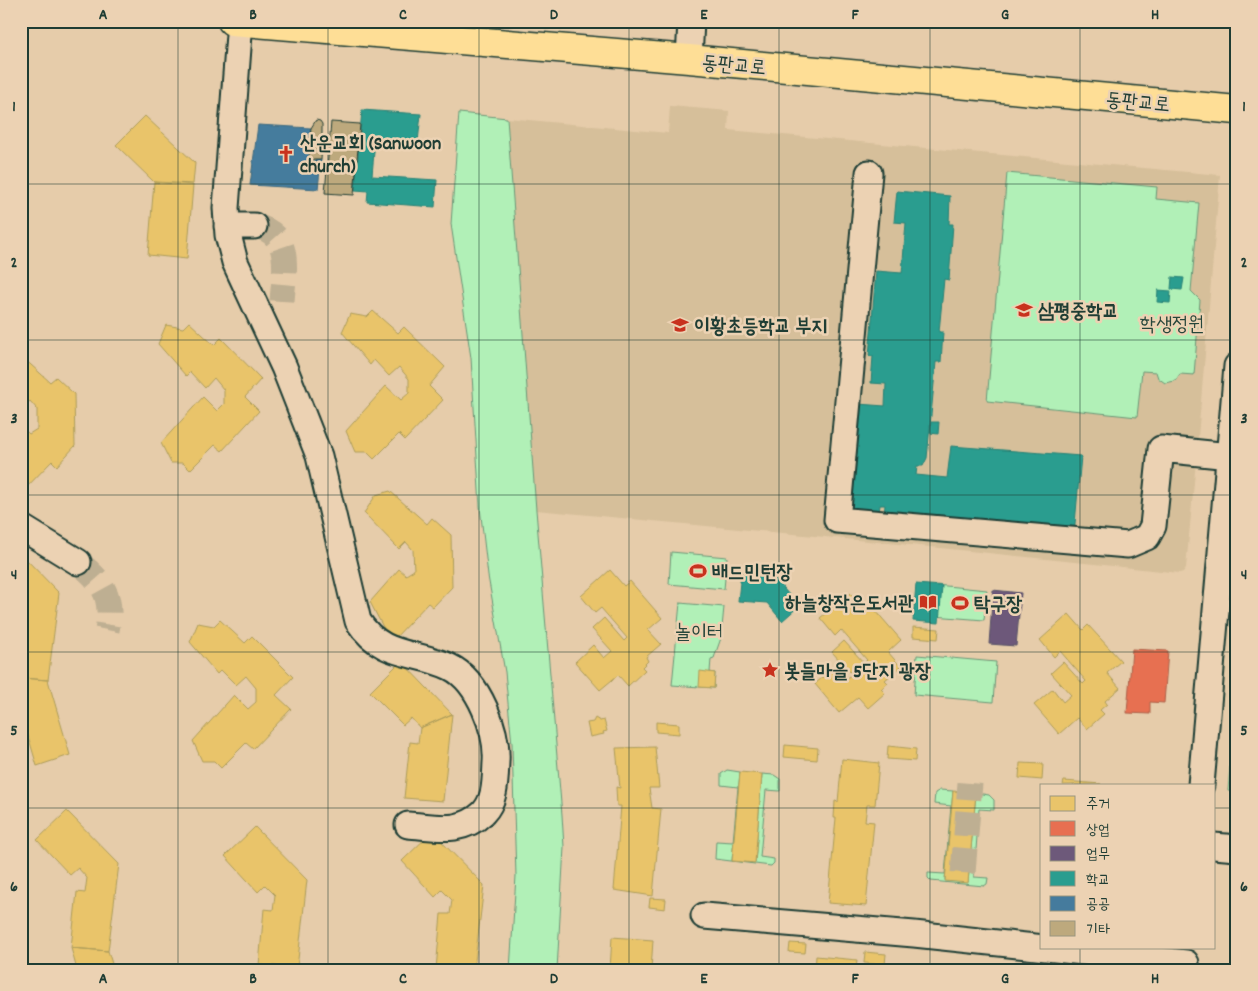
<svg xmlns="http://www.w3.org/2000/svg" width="1258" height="991" font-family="Dekko,'Poor Story',sans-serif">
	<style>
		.built { fill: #d6bf9a }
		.green { fill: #b1f0b7; stroke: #689676 }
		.homes { fill: #e9c46a; stroke: #ac9c5a }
		.shops { fill: #e76f51; stroke: #ab6048 }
		.offices { fill: #6d597a; stroke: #565165 }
		.schools { fill: #2a9d8f; stroke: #278074 }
		.public { fill: #457b9d; stroke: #3a687e }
		.building { fill: #bda97d; stroke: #1f3d34 }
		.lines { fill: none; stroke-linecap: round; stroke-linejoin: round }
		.minor-tunnel { stroke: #beaf92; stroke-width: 25; stroke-dasharray: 25 12; stroke-linecap: butt }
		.minor-casing { stroke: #1f3d34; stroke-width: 29 }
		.major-casing { stroke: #1f3d34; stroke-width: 31 }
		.minor { stroke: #ecd2b3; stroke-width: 25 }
		.major { stroke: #fede96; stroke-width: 28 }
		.grid { fill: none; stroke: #1f3d34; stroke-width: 1; stroke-opacity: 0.55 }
		.labels { text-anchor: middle; stroke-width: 5; stroke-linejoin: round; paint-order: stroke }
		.street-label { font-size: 20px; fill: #1f3d34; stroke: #ecd2b3 }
		.poi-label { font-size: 20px; font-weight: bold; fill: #1f3d34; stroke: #ecd2b3; text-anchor: start }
		.park-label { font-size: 20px; fill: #26463b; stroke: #ecd2b3 }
		.neatline { fill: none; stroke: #1f3d34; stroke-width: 2 }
		.grid-label { font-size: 16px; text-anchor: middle; font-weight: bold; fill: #1f3d34 }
	</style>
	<rect width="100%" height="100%" fill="#e6ccaa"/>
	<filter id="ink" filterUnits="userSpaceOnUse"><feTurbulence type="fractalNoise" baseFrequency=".02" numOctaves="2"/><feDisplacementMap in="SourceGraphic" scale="10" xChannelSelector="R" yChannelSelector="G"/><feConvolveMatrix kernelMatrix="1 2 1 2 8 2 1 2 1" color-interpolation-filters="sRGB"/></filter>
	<g filter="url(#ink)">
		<!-- built -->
		<path class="built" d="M670,106L729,111L728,130L1220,175L1196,461L1186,568L1183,572L1180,573L931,547L536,510L507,118L668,133Z"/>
		<!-- green -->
		<path class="green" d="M459,113L507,118L536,510L562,815L564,847L557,970H510L516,876L512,744L505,672L488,576L480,507L471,358L451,224Z
			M1007,173L1157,187L1156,199L1199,203L1191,291L1200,300L1194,375L1180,374L1175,381L1165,383L1158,378L1156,372L1142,371L1137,417L987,401Z
			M671,552L727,557L724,589L669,584Z
			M936,585L987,590L984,620L934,616Z
			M680,603L724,607L721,638L714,658L711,659L710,672L715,673L714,688L672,685Z
			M917,655L996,662L993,702L914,695Z
			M1237,731V792L1228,791L1231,753Z
			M727,770L740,772L732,861L755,863L762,774L774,775L780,779V791L766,790L760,857L774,859V863L771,866L715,859L716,841L733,842L738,787L721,785V774Z
			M940,790L953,791L945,880L968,882L976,793L989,795L994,800V810L979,809L974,877L988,878L987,884L984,886L931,881L928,878V873L945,874L951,806L934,804L935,793Z"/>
		<!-- homes -->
		<path class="homes" d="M145,116L195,163L193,184L154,182L116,145Z
			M154,182L193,185L187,259L148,255Z
			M373,311L398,333L404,327L445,367L429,386L443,400L405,440L399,434L374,459L367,452H355L346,431L386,386L401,400L409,393V379L399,367L389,376L374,360L370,365L342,332L350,314L367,317Z
			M189,322L214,345L221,338L261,379L245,397L259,411L222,451L215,445L190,470L183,463H171L161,443L203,397L217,411L224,404V390L214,378L205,388L190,372L186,376L158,344L166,325L183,328Z
			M21,356L50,382L56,377L74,394L75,446L57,466L52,461L21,493V429L23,428L29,434L37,429V409L30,401L23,407L21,405Z
			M390,491L427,524L432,518L451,535L452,587L433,607L428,603L395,638L383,627L370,602L399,569L406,575L414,570L413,550L406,542L399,549L364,513L376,495Z
			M21,554L59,593L48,680L21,678V622H25L27,608L21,601Z
			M610,570L624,586L630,581L662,618L648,630L661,644L646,657L648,661L642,667L645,670L628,686L618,675L600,690L575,662L593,645L604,658L612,651L592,629L604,618L624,641L627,638L601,608L595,613L581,596Z
			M850,593L864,609L869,603L901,640L888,652L901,667L885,680L888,683L881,689L885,693L868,708L858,697L839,713L815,684L833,668L844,680L852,674L832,652L844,641L864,663L867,660L841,630L835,636L820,618Z
			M1069,614L1083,630L1088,625L1121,661L1107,673L1120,688L1105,701L1107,704L1100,710L1104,714L1087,729L1077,718L1059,734L1034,705L1053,689L1063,702L1071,695L1051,673L1063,662L1083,684L1086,681L1060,651L1054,657L1040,640Z
			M220,620L245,643L252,636L293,677L276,695L291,709L253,749L246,743L221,768L214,761H202L193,741L234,695L248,709L256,702V688L246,676L236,685L221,670L217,674L190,642L198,623L214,626Z
			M913,627L939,629L938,639L913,637Z
			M401,661L452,714L420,728L411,718L403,725L370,692Z
			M700,671L715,673L714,688L699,687Z
			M21,678L48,680L70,755L37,766L21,712Z
			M452,714L443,801L404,798L410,742L418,743L420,728Z
			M595,718L600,721L604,720L607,731L603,732L604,734L590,737L587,723L593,722Z
			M656,722L679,724V734L656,732Z
			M785,745L818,748L817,760L784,757Z
			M888,746L916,749L915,761L887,759Z
			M655,747L659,788H649L652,808L661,809L653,896L614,890L621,806H617L616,787L620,788L616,748Z
			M842,759L879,763L875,805H867L865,821L874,822L866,906L828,903L836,818H834L835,801L838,802Z
			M1020,763L1043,764L1042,780L1019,778Z
			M740,772L762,774L755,863L732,861Z
			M1064,781L1101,784L1063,785Z
			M953,791L976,793L968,883L945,881Z
			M67,811L119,864L108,951L71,948L77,892L85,893L87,878L78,868L70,875L37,840Z
			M255,827L307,880L297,968L259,965L264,909L273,910L275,895L265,885L258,892L225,856Z
			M432,832L484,885L474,970L436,969L441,914H450L452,900L442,890L435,897L402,861Z
			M650,898L666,899L665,909L649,907Z
			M612,937L653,940L651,970H610Z
			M790,943L806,944L805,953L789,952Z
			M71,948L108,951L114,970H77Z
			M865,952L886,954L885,965L864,963Z
			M816,956L857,960L856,970H815Z
			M259,965L297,968V970H258Z"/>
		<!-- shops -->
		<path class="shops" d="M1132,649L1168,651L1164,703L1150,702V714L1127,713Z"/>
		<!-- offices -->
		<path class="offices" d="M993,590L1021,593L1016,646L989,644Z"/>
		<!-- schools -->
		<path class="schools" d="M362,110L421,114L418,142L375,139L372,176L437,180L435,207L367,202L368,191L355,190Z
			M897,191L950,196L949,224H953L949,280L944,279L939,332H943L941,362H936L927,458L923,466H917L916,475L947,478L951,446L1081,456L1074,535L914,513V520L884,517L885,505H880L878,519L846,515L858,404L885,406L886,384L871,383L873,356H869L876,271L902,273L906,223L894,222Z
			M1172,277L1184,278L1182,290L1171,289Z
			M1158,290L1171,291L1170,303L1157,302Z
			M931,422H939L938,434L930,433Z
			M741,573L775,579L799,606L782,621L767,603L738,601Z
			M916,584L942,586L939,623L913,621Z"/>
		<!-- public -->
		<path class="public" d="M258,125L311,128L309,160H321L318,189L250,185Z"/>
		<!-- building -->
		<path class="building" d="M316,120L320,121L322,124V140L310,139L311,128Z
			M331,122L360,124L354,195L325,193Z
			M310,139L322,140L321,160H309Z"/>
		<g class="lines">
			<!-- minor-tunnel -->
			<path class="minor-tunnel" d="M254,226C294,233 284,271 282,301
				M78,562C103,582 114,597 107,630
				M963,873L970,783"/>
			<!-- minor casing -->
			<g class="minor-casing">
				<path id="minor" d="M240,21L226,208L228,235L235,262L284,367L319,456L358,621C383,659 413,650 450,667C479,681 498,732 496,762C495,779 496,800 483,813C461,834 437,827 408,825
					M689,59L691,21
					M869,173L837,520L1128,545L1147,537L1153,526L1161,449L1230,456
					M227,226H254
					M21,527L78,562
					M1201,785L1237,366
					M1214,846L1237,848
					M704,916L914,934L1186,963"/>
			</g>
			<!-- major casing -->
			<g class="major-casing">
				<path id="major" d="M232,21L689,59L1237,110"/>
			</g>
			<!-- minor -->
			<use href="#minor" class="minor"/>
			<!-- major -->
			<use href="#major" class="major"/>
		</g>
	</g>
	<!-- grid -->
	<path class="grid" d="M178,21V970M328,21V970M479,21V970M629,21V970M779,21V970M930,21V970M1080,21V785M21,184H1237M21,340H1237M21,495H1237M21,652H1237M21,808H1042M1214,808H1237M1080,947V970"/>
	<!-- icons -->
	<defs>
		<g id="church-bare" transform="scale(1.35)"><path d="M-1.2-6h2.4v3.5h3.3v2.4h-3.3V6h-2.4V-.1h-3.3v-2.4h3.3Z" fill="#c8321e" stroke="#ecd2b3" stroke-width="2.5" paint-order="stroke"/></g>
		<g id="school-bare" transform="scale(1.35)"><path d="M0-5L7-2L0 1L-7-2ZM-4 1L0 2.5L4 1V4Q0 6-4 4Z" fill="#c8321e" stroke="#ecd2b3" stroke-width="2.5" paint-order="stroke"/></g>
		<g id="stadium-bare" transform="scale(1.35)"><path d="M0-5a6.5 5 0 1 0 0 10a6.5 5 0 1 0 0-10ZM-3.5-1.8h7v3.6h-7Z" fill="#c8321e" stroke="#ecd2b3" stroke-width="2.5" paint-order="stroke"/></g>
		<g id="library-bare" transform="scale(1.35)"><path d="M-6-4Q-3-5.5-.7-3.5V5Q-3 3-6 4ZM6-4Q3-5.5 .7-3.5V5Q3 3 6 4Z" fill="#c8321e" stroke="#ecd2b3" stroke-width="2.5" paint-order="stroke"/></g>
		<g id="sight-bare" transform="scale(1.35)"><path d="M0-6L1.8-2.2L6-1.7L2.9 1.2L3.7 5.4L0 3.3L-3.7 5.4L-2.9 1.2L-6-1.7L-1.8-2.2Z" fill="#c8321e" stroke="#ecd2b3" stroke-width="2.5" paint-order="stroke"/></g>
	</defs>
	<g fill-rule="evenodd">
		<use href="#church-bare" x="286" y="154"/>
		<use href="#school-bare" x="1024" y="310"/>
		<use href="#school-bare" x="680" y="325"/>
		<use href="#stadium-bare" x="698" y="571"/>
		<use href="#library-bare" x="928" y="602"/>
		<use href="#stadium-bare" x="960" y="603"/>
		<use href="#sight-bare" x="770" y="670"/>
	</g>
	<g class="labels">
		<!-- street labels -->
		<g class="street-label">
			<text transform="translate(734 64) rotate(5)" y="7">동판교로</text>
			<text transform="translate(1138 101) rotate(5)" y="7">동판교로</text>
		</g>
		<!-- poi labels -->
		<g class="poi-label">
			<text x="300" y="149">산운교회 (Sanwoon<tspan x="300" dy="23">church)</tspan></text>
			<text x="1038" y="317">삼평중학교</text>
			<text x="694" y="332">이황초등학교 부지</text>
			<text x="712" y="578">배드민턴장</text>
			<text x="914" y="609" text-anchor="end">하늘창작은도서관</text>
			<text x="974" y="610">탁구장</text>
			<text x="784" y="677">봇들마을 5단지 광장</text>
		</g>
		<!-- park labels -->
		<g class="park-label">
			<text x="1172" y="330">학생정원</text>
			<text x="699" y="638">놀이터</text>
		</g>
	</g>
	<!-- margin -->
	<rect width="1258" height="991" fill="none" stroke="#ecd2b3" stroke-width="55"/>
	<!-- legend -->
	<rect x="1040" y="784" width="175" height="165" fill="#ecd2b3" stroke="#9a9680"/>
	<rect x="1050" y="796" width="25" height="15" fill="#e9c46a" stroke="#9a9680"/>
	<text x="1086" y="808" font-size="15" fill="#1f3d34">주거</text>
	<rect x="1050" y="821" width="25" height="15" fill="#e76f51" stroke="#9a9680"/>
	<text x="1086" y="834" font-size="15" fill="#1f3d34">상업</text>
	<rect x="1050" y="846" width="25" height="15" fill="#6d597a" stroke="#9a9680"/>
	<text x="1086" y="858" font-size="15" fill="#1f3d34">업무</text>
	<rect x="1050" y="871" width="25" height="15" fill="#2a9d8f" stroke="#9a9680"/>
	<text x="1086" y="884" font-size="15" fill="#1f3d34">학교</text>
	<rect x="1050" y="896" width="25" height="15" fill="#457b9d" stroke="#9a9680"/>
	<text x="1086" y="908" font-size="15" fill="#1f3d34">공공</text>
	<rect x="1050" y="921" width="25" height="15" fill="#bda97d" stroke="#9a9680"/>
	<text x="1086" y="934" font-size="15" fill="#1f3d34">기타</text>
	<rect x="28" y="28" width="1202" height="936" class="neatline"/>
	<g class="grid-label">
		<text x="103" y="19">A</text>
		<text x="253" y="19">B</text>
		<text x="403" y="19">C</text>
		<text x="554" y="19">D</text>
		<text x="704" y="19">E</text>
		<text x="855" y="19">F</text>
		<text x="1005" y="19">G</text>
		<text x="1155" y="19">H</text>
		<text x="14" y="111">1</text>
		<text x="1244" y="111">1</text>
		<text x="14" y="267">2</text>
		<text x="1244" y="267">2</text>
		<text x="14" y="423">3</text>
		<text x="1244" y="423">3</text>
		<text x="14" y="579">4</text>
		<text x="1244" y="579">4</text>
		<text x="14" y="735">5</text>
		<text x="1244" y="735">5</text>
		<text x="14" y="891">6</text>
		<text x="1244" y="891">6</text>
		<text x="103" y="983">A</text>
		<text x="253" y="983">B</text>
		<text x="403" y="983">C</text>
		<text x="554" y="983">D</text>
		<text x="704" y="983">E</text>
		<text x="855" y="983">F</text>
		<text x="1005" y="983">G</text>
		<text x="1155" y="983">H</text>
	</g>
</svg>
